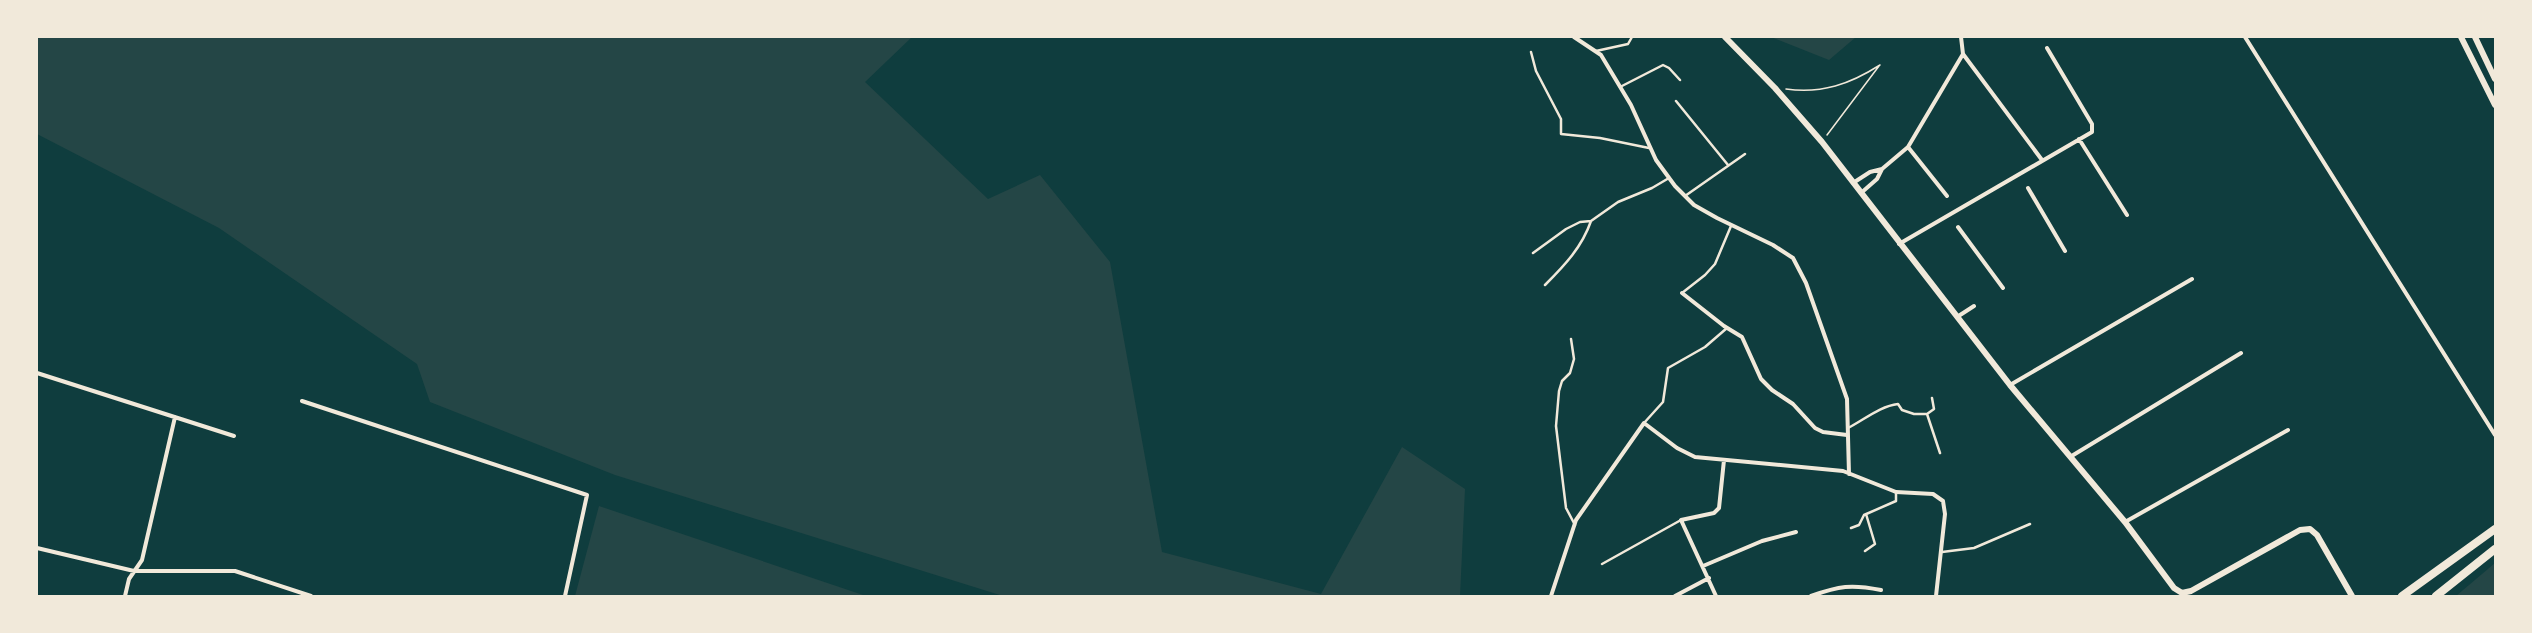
<svg xmlns="http://www.w3.org/2000/svg" width="2532" height="633" font-family="'Work Sans',sans-serif">
	<style>
		.green { fill: #244646 }
		.lines { fill: none; stroke-linecap: round; stroke-linejoin: round }
		.path { stroke: #f1e9da; stroke-width: 1.5 }
		.service { stroke: #f1e9da; stroke-width: 2.5 }
		.minor { stroke: #f1e9da; stroke-width: 4 }
		.tertiary { stroke: #f1e9da; stroke-width: 6 }
		.primary { stroke: #f1e9da; stroke-width: 8 }
	</style>
	<rect width="100%" height="100%" fill="#0f3d3e"/>
	<!-- green -->
	<path class="green" d="M37,37H912L865,82L988,199L1040,175L1110,262L1162,552L1321,594L1402,447L1465,489L1460,596H1003L615,475L430,402L417,364L219,228L37,134Z
		M1771,37H1856L1829,60Z
		M599,506L866,596H575Z
		M2495,563V596H2456Z"/>
	<g class="lines">
		<!-- path -->
		<path class="path" d="M1786,89C1822,94 1850,84 1880,65
			M1827,135L1879,66"/>
		<!-- service -->
		<path class="service" d="M1596,51L1628,44L1632,37
			M1531,52L1536,71L1561,119V134L1600,138L1649,148
			M1620,87L1663,65L1669,68L1680,80
			M1676,101L1728,165
			M1685,196L1745,154
			M1533,253L1566,229L1580,222L1591,221L1618,202L1652,188L1669,178
			M1545,285C1565,265 1582,247 1591,221
			M1682,293L1705,275L1715,264L1731,226
			M1571,339L1574,359L1570,373L1562,381L1559,391L1556,426L1566,508L1575,525
			M1927,414L1934,409L1932,398
			M1644,423L1663,402L1668,368L1705,347L1727,328
			M1848,428C1864,420 1880,406 1898,404L1902,410L1914,414H1927L1940,453
			M1851,528L1859,525L1864,515L1896,501V492
			M1865,551L1875,544L1866,514
			M1942,552L1974,548L2030,524
			M1602,564L1681,520"/>
		<!-- minor -->
		<path class="minor" d="M1574,37L1601,55L1631,105L1656,160L1675,186L1694,205L1717,218L1773,245L1793,258L1806,283L1847,399L1849,474
			M2245,37L2495,435
			M1963,54L2042,160
			M2079,139L2127,215
			M1908,147L1947,196
			M1853,183L1870,172L1882,169
			M2028,188L2065,251
			M1861,193L1877,179L1882,169L1908,147L1963,54L1961,37
			M1958,227L2003,288
			M1899,244L2092,132V124L2047,48
			M1682,293L1724,326L1742,337L1761,379L1772,390L1793,404L1815,428L1823,432L1847,435
			M1957,317L1974,306
			M37,373L234,436
			M2010,385L2192,279
			M302,401L587,495L565,596
			M2070,457L2241,353
			M2125,522L2288,430
			M37,548L134,571H235L311,596
			M1703,566L1762,541L1796,532
			M125,596L129,579L142,560L175,417
			M1551,596L1576,520L1644,423L1677,448L1695,457L1843,471L1896,492L1933,494L1943,501L1945,514L1936,596
			M1675,596L1709,578
			M1716,596L1681,520L1714,513L1719,508L1724,460
			M1811,596C1839,586 1851,584 1881,590"/>
		<!-- tertiary -->
		<path class="tertiary" d="M1725,37L1775,88L1822,142L2010,385L2125,522L2174,588L2182,593L2191,591L2300,530L2310,529L2317,535L2352,596
			M2461,37L2495,105
			M2475,37L2495,79"/>
		<!-- primary -->
		<path class="primary" d="M2402,596L2495,529
			M2436,596L2495,549"/>
	</g>
	<!-- border -->
	<rect width="2532" height="633" fill="none" stroke="#f1e9da" stroke-width="76"/>
</svg>
